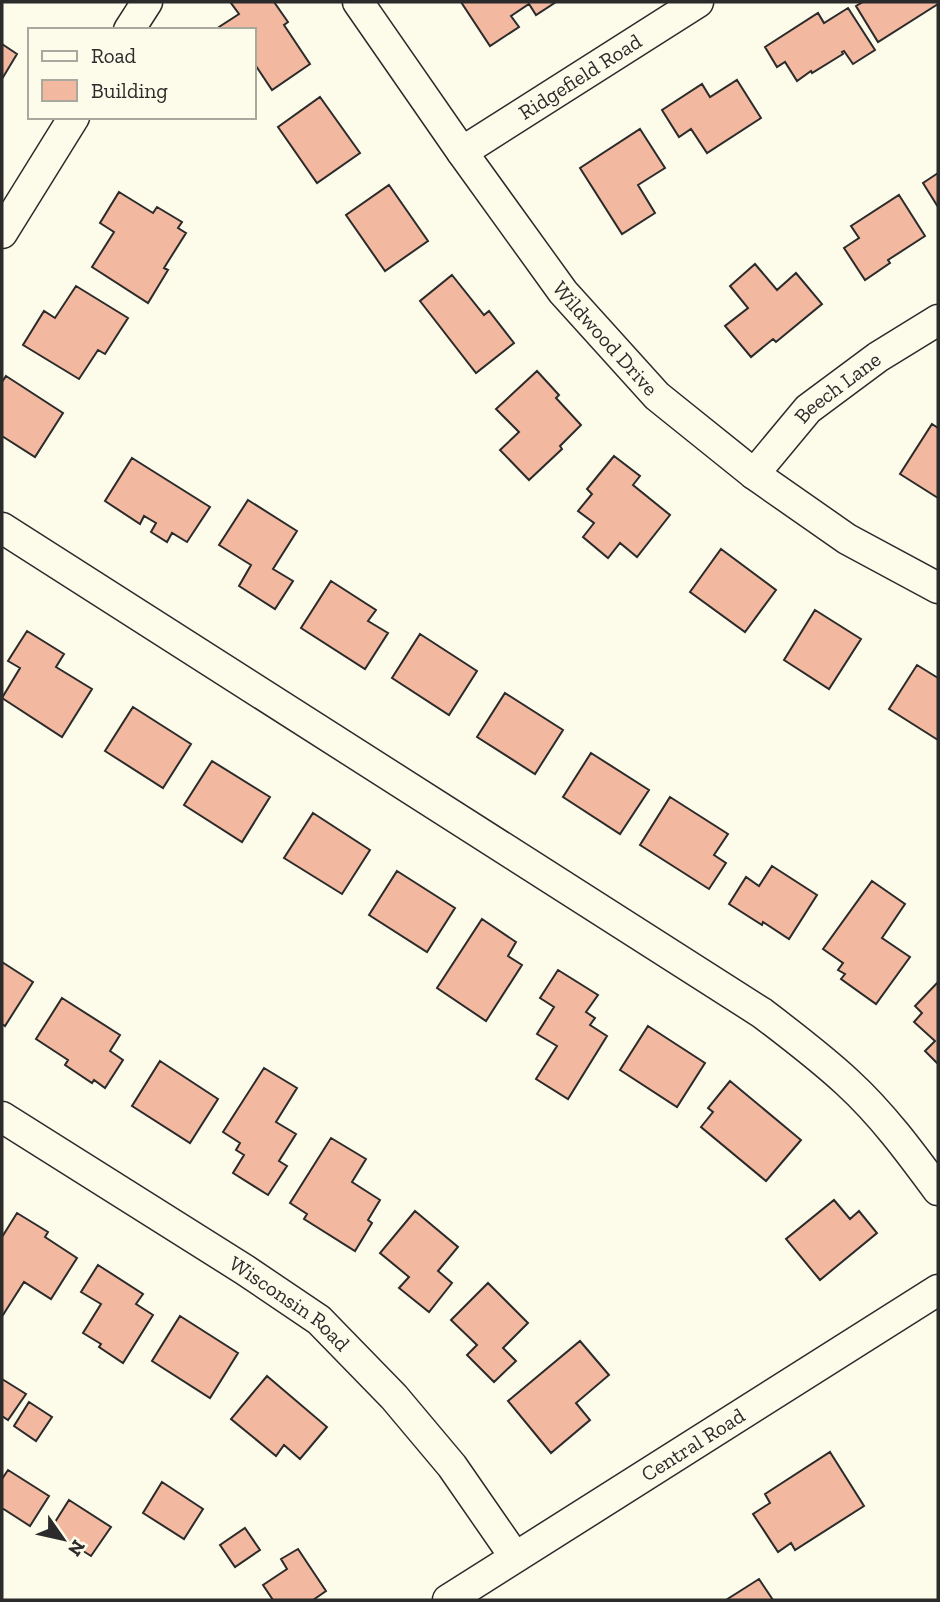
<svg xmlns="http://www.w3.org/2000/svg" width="940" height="1602" font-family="'Zilla Slab',serif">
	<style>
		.building { fill: #f2b8a0; stroke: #2b2b2b; stroke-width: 2 }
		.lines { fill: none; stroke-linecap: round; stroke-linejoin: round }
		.minor-casing { stroke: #2b2b2b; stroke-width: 33 }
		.minor { stroke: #fdfbea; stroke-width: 30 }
		.labels { text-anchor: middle; stroke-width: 5; stroke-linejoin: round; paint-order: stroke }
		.street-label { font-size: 21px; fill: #2b2b2b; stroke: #fdfbea }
	</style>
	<rect width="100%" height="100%" fill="#fdfbea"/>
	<!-- building -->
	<path class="building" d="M232,2H274L288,22L284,25L310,64L272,90L254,63V30H221L219,27L239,14L231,3Z
		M461,2H556L536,15L529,4L511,16L519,27L490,46Z
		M863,2H938V4L878,42L856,6Z
		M848,8L875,50L853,64L844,51L842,52L843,54L812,73L811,71L797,81L785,62L777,67L765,47L818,13L824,23Z
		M2,44L17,54L2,79Z
		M737,80L761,118L707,153L691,129L679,137L662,110L702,84L710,97Z
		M320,97L360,153L317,183L278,127Z
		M640,129L665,168L638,185L655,213L622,234L580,168Z
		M938,173V207L923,183Z
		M389,185L428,241L385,271L346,215Z
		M119,192L153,213L157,207L182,222L178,228L186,233L164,268L168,270L148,303L92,267L114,232L100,223Z
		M899,195L925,236L888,260L890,263L865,280L844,248L859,238L851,226Z
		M755,264L777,290L796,273L822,304L776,342L773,339L751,357L725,326L748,308L730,286Z
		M452,275L484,315L489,311L514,343L476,373L420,301Z
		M76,286L128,318L105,354L98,350L79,379L23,345L44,311L55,318Z
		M537,371L559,395L556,398L581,425L560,446L562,449L529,480L500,450L519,432L496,409Z
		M6,376L63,413L35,457L2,436V382Z
		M932,424L938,428V498L900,474Z
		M614,456L640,476L633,485L670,515L637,557L620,543L608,558L583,537L594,523L578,511L592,494L587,489Z
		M132,458L210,507L187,542L172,533L167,542L151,532L156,523L144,516L140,524L105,501Z
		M248,500L297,531L273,569L293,581L275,609L239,586L251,565L219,545Z
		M721,549L776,590L745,632L690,592Z
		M331,581L376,610L368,621L388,633L365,669L301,628Z
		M815,610L861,639L829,689L784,660Z
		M27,631L64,654L56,667L92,689L62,737L2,698L20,668L8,661Z
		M420,634L477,671L449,715L392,678Z
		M917,665L938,678V740L889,709Z
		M505,693L563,730L535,774L477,737Z
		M133,707L191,744L163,788L105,751Z
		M591,753L649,790L620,834L563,797Z
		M212,761L270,797L242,842L184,805Z
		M670,797L728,834L714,855L726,863L709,889L640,845Z
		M313,813L370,850L342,894L284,858Z
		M772,866L817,895L789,939L763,922L762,925L729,904L746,877L759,886Z
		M397,871L455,908L427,952L369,915Z
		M872,881L905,904L882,938L910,957L876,1004L841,979L845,974L838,970L843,963L823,949Z
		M482,919L516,942L508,956L522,965L486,1021L437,988Z
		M2,962L33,982L5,1026L2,1024Z
		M558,970L598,995L586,1012L595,1018L590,1025L607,1036L568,1099L536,1079L557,1046L537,1034L554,1007L540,998Z
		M938,982V1064L925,1051L935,1041L914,1022L922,1013L915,1006Z
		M62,998L120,1035L110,1051L123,1060L105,1088L94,1080L92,1083L65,1065L68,1060L36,1039Z
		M648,1026L705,1063L677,1107L620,1070Z
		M160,1061L218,1099L190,1143L132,1106Z
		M264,1068L297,1088L276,1122L296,1134L279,1161L287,1166L268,1195L233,1173L244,1155L236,1150L240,1143L223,1132Z
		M730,1081L801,1140L766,1181L701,1127L713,1112L708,1108Z
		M331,1138L366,1159L352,1182L380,1200L368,1220L372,1223L355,1251L304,1219L307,1214L290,1203Z
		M834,1200L850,1219L859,1211L877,1233L820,1280L786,1239Z
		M415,1211L458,1247L438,1271L452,1283L429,1312L399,1288L409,1277L380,1253Z
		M17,1213L48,1232L45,1237L77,1258L51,1299L24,1282L3,1315L2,1314V1237Z
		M98,1265L143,1294L136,1304L153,1315L123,1363L99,1347L101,1344L83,1333L101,1304L81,1292Z
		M488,1283L528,1323L503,1348L516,1361L494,1382L467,1355L477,1345L451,1320Z
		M180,1316L238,1353L210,1398L152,1361Z
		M580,1341L609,1375L576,1403L590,1420L551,1453L508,1401Z
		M267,1376L327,1427L300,1459L284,1445L276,1456L231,1419Z
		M2,1379L26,1394L8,1420L2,1416Z
		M29,1402L52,1417L36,1441L14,1426Z
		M830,1452L864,1506L795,1550L791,1543L778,1552L753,1514L770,1503L765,1494Z
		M8,1470L49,1496L30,1526L2,1508V1479Z
		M162,1482L203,1509L184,1539L143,1513Z
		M69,1500L111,1527L91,1556L50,1530Z
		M245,1528L260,1550L235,1567L220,1545Z
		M298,1549L326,1591L313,1600H273L263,1585L287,1569L281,1559Z
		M759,1579L773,1600H726Z"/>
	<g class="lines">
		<!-- minor casing -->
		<g class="minor-casing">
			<g id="minor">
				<path id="s1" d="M358,2L462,152L563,292L657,396L754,474L847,539L938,588"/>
				<path d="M129,30L147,2"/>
				<path id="s2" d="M462,152L698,2"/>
				<path d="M2,233L74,117"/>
				<path id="s3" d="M754,474L808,409L878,357L938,320"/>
				<path d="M2,528L762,1013C791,1035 820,1057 847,1082C882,1114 910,1152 938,1190"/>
				<path id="s4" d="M2,1117L245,1270L319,1320L394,1397L452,1466L515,1557"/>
				<path id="s5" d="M448,1600L938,1290"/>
			</g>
		</g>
		<!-- minor -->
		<use href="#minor" class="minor"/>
	</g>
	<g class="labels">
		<!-- street labels -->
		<g class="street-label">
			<text dy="7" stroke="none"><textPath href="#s2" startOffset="140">Ridgefield Road</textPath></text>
			<text dy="7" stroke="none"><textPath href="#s1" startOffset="418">Wildwood Drive</textPath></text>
			<text dy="7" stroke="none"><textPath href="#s3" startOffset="121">Beech Lane</textPath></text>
			<text dy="7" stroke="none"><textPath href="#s4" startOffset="343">Wisconsin Road</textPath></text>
			<text dy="7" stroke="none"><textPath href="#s5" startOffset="290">Central Road</textPath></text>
		</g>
	</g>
	<!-- border -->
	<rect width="940" height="1602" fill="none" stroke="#2b2b2b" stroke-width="7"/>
	<!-- legend -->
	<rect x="28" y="28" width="228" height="91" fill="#fdfbea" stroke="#a9a89e" stroke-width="2"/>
	<rect x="42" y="51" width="35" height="10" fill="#fdfbea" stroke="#a9a89e" stroke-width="2"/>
	<text x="91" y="63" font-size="21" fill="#2b2b2b">Road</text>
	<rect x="42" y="80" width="35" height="21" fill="#f2b8a0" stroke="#a9a89e" stroke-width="2"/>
	<text x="91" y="98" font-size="21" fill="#2b2b2b">Building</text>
	<!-- north arrow -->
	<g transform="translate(63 1539) rotate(124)" stroke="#fdfbea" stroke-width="5" paint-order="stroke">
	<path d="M0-5L12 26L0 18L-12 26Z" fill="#2b2b2b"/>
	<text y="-10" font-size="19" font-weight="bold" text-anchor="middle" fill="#2b2b2b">N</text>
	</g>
</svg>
